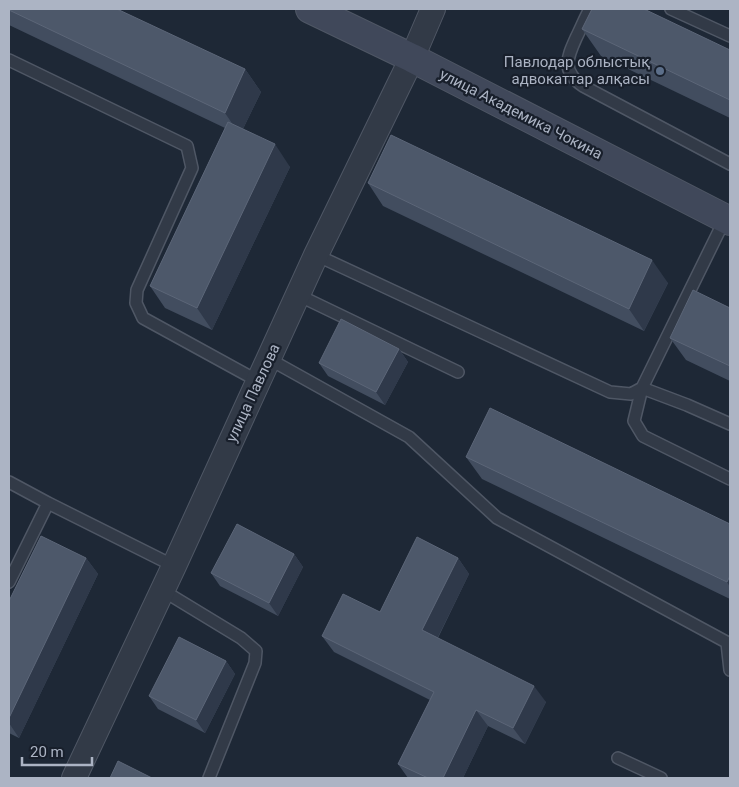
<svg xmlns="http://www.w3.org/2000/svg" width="739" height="787" font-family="Roboto,sans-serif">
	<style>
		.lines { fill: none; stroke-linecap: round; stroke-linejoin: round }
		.service-casing { stroke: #4f5765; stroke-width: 14 }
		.minor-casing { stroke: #4f5765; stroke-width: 26 }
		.secondary-casing { stroke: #4f5765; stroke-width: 30 }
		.service { stroke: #323a47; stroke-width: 11 }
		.minor { stroke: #323a47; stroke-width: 24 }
		.secondary { stroke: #40485a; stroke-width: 28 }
		.wall { fill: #424d5f }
		.shaded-wall { fill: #2f394a }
		.building { fill: #4d586a; stroke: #5c6678 }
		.service-dot { fill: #5c6f8a; stroke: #181f2b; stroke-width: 2 }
		.labels { text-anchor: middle; stroke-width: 4.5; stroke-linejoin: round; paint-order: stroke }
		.poi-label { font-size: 15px; fill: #acb4c4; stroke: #181f2b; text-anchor: end }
		.street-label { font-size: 15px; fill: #acb4c4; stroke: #181f2b }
	</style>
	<rect width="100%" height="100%" fill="#1e2836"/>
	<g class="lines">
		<!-- service casing -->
		<g class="service-casing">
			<path id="service" d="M590,9C585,18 581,28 576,38C567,58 561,71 583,86L730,164
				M671,9L730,36
				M9,60L187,146L192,168L137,290L136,303L143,318L258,381
				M316,255L610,392L631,394L642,388L725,219
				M298,295L458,372
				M269,359L409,437L497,518L730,644
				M730,424L687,405L642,388L634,421L643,436L730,479
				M9,482L48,503
				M9,582L48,503L174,566
				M162,590L241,638L256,651L255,663L209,778
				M727,643L730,670
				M618,758L661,778"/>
		</g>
		<!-- minor casing -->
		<g class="minor-casing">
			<path id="minor" d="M74,778L174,566L316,255L412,58L433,9"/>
		</g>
		<!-- secondary casing -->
		<g class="secondary-casing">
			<path id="secondary" d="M310,9L412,58L730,221"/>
		</g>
		<!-- service -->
		<use href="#service" class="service"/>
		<!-- minor -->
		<use href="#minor" class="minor"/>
		<!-- secondary -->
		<use href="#secondary" class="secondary"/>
	</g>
	<!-- wall -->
	<path class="wall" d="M9,9L245,69L261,92L243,129L290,167L212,330L165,308L150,286L225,128L9,25Z
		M582,29L730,50V118L601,56Z
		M368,183L668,283L644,331L383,206Z
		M730,308V381L686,360L670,338Z
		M399,349L408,362L385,405L328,376L319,363Z
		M466,457L730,524V599L482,479Z
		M294,554L303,567L278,616L220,586L211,573Z
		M86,558L98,574L19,738L9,733V601Z
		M458,558L469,574L438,638L546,702L525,744L488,726L463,778H408L398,764L430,700L334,652L322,636L380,612Z
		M226,661L235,674L205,733L158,709L149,696Z"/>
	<!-- shaded-wall -->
	<path class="shaded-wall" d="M245,69L261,92L240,135L225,113Z
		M275,144L290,167L212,330L197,308Z
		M652,260L668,283L644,331L629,309Z
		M399,349L408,362L385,405L376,392Z
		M294,554L303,567L278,616L269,603Z
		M86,558L98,574L19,738L9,723V718Z
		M458,558L469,574L433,647L422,630Z
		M730,576V587L727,582Z
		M226,661L235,674L205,733L196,720Z
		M534,686L546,702L525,744L513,728Z
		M476,710L488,726L463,778H443Z"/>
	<!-- building -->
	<path class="building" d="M9,9H117L245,69L225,113L9,10Z
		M592,9H644L730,50V100L582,29Z
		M228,122L275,144L197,308L150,286Z
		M391,135L652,260L629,309L368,183Z
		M693,290L730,308V366L670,338Z
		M341,319L399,349L376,392L319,363Z
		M490,408L730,524V576L727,582L466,457Z
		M237,524L294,554L269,603L211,573Z
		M41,536L86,558L9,718V601Z
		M417,537L458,558L422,630L534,686L513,728L476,710L443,778H428L398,764L434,692L322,636L343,594L380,612Z
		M179,637L226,661L196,720L149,696Z
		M118,761L152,778H110Z"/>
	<!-- markers -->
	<circle class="service-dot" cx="660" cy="71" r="5"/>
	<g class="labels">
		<!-- poi labels -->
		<g class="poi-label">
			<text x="650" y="67">Павлодар облыстық<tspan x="650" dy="17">адвокаттар алқасы</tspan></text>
		</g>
		<!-- street labels -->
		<g class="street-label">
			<text transform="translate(521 114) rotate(27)" y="5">улица Академика Чокина</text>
			<text transform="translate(253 393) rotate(-65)" y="5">улица Павлова</text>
		</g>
	</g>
	<!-- border -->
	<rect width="739" height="787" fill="none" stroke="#acb4c4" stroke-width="20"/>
	<!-- scale -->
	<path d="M22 757v8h70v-8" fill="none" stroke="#acb4c4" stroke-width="2.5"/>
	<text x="30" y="757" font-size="15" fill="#acb4c4" stroke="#181f2b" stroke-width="4" paint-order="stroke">20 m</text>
</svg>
